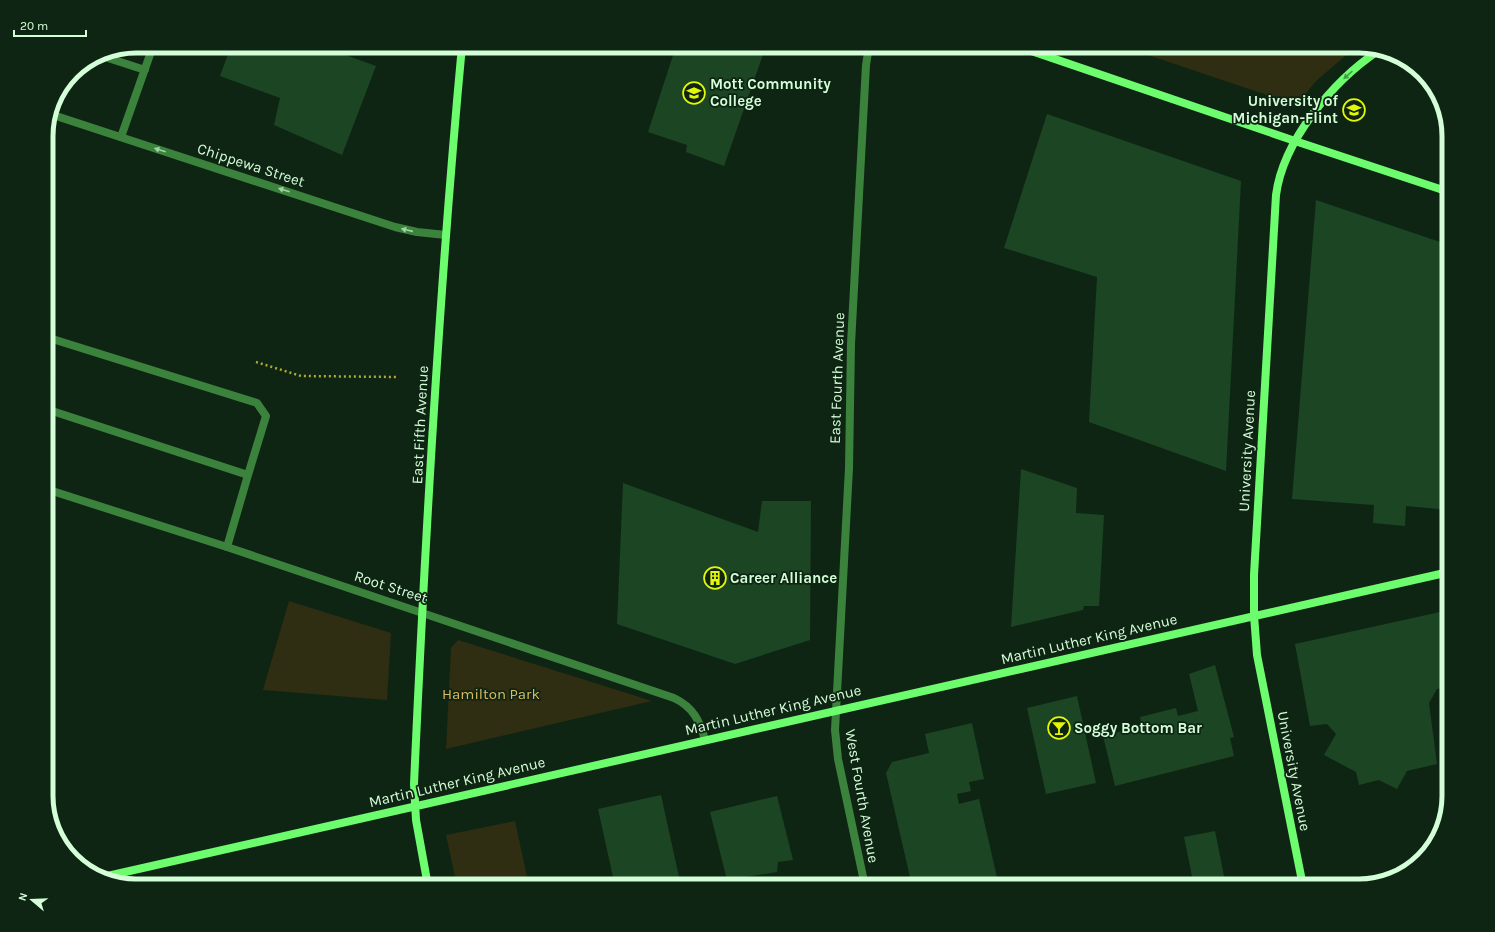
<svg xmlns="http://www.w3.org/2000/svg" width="1495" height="932" font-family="Karla,sans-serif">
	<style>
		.green { fill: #2f2d12 }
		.building { fill: #1c4524 }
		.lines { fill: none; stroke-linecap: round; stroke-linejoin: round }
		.path { stroke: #b4aa32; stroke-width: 2.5; stroke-dasharray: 2 3; stroke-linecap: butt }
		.lane { stroke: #3b833d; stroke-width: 8 }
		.street { stroke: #3b833d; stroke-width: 8 }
		.secondary { stroke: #6efc6f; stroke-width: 8 }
		.oneway { fill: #439b46 }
		.oneway2 { fill: #9ed3a2 }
		.labels { text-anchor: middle; stroke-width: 3.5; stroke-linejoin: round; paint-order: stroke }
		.poi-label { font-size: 15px; font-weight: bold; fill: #d4fed8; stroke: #0f2513; text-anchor: start }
		.street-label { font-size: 15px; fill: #d4fed8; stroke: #0f2513 }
		.park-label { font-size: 15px; fill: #ddbc61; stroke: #0f2513 }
		.rim { fill: none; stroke: #d4fed8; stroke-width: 5 }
	</style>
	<rect width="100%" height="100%" fill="#0f2513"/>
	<!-- green -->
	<path class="green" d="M1121,46H1357L1316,81L1300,101L1288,102Z
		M289,601L391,633L387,700L263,690Z
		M458,640L652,701L446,749L451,648Z
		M515,821L529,886H457L446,835Z"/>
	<!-- building -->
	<path class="building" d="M231,46H321L376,66L342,155L274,125L280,98L220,76Z
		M676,46H766L724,166L686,152L687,145L648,132Z
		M1047,114L1241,181L1226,471L1089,422L1097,277L1004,248Z
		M1316,200L1449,245V510L1406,506L1405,526L1373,523L1374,505L1292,499Z
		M1021,469L1077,488L1076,513L1104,515L1099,606H1084L1083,610L1011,627Z
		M623,483L758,532L762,501H811L810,640L735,664L617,624Z
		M1449,610V686L1437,689L1429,703L1437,764L1407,771L1397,789L1379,780L1359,785L1356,772L1324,755L1336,734L1327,724L1310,726L1295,644Z
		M1215,665L1234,737L1230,738L1234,756L1115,786L1103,736L1142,726L1140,717L1176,708L1178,716L1198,711L1189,674Z
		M1077,696L1096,783L1046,794L1027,708Z
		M972,723L984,779L969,782L971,791L957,794L959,804L979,799L999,886H912L886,773L892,762L929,753L925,734Z
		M661,795L681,886H615L598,809Z
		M777,796L793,860L778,862L777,872L727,880L710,812Z
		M1215,831L1226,886H1194L1184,837Z"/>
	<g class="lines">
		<!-- path -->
		<path class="path" d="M256,362L301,376L396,377"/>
		<!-- lane -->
		<path class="lane" d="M99,55L145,70
			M121,137L153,46
			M46,337L257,403L266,416L248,475
			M46,409L248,475L227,547"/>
		<!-- street -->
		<path class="street" d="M50,114L395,227L417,232L446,235
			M46,489L227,547L674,698C693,707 700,721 705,740
			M865,886L838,759L835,730L849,468L851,344L866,65L869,46"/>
		<!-- secondary -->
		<path class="secondary" d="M1017,46L1295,141L1449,192
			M103,877L1449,572
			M428,886L416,820L414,784C425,538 439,291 462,46
			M1303,886L1257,655L1254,615V575L1276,195C1283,141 1333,81 1378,51"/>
	</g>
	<!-- one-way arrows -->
	<defs><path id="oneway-solid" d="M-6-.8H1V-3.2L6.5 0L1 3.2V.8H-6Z"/></defs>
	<use class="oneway" href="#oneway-solid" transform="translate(1348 75) rotate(138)"/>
	<g class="oneway2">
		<use href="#oneway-solid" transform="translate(160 150) rotate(-162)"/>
		<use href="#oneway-solid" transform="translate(284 190) rotate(-162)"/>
		<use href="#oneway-solid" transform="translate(407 230) rotate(-167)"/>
	</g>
	<!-- icons -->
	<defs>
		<g id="university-ring" transform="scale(1.15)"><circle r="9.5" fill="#0f2513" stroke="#e3f806" stroke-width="1.5"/><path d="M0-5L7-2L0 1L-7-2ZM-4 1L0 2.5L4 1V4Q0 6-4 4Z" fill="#e3f806"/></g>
		<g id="building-ring" transform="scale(1.15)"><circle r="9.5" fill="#0f2513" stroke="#e3f806" stroke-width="1.5"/><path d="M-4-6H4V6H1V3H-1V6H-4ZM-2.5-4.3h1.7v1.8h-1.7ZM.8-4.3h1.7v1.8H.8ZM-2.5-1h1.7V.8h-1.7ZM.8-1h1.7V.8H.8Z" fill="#e3f806"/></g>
		<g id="bar-ring" transform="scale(1.15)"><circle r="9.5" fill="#0f2513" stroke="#e3f806" stroke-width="1.5"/><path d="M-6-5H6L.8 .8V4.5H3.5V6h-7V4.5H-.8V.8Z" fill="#e3f806"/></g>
	</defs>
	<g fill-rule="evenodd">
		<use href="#university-ring" x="694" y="93"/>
		<use href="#university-ring" x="1354" y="110"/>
		<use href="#building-ring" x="715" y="578"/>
		<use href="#bar-ring" x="1059" y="728"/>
	</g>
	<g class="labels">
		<!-- poi labels -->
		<g class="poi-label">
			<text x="710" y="89">Mott Community<tspan x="710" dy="17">College</tspan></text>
			<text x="1338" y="106" text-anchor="end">University of<tspan x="1338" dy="17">Michigan-Flint</tspan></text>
			<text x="730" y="583">Career Alliance</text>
			<text x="1074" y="733">Soggy Bottom Bar</text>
		</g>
		<!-- street labels -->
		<g class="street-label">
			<text transform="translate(251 165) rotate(18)" y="5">Chippewa Street</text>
			<text transform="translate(837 378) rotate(-88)" y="5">East Fourth Avenue</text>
			<text transform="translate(420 425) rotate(-87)" y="5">East Fifth Avenue</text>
			<text transform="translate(1247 451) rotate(-87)" y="5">University Avenue</text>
			<text transform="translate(391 587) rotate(18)" y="5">Root Street</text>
			<text transform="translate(1089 639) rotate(-13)" y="5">Martin Luther King Avenue</text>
			<text transform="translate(773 710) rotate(-13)" y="5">Martin Luther King Avenue</text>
			<text transform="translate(1294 771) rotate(79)" y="5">University Avenue</text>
			<text transform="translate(457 782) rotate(-13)" y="5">Martin Luther King Avenue</text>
			<text transform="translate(862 796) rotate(80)" y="5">West Fourth Avenue</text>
		</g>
		<!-- park labels -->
		<g class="park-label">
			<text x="491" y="699">Hamilton Park</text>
		</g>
	</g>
	<!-- crop -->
	<path d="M0 0H1495V932H0ZM136 53H1359A83 83 0 0 1 1442 136V796A83 83 0 0 1 1359 879H136A83 83 0 0 1 53 796V136A83 83 0 0 1 136 53Z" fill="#0f2513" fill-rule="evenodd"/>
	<path class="rim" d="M136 53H1359A83 83 0 0 1 1442 136V796A83 83 0 0 1 1359 879H136A83 83 0 0 1 53 796V136A83 83 0 0 1 136 53Z"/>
	<!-- north arrow -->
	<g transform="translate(32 900) rotate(289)" stroke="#0f2513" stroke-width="3" paint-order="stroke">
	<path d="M0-3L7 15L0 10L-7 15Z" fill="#d4fed8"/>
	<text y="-6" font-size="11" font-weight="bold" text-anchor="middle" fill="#d4fed8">N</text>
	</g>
	<!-- scale -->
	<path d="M14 30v6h72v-6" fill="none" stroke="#d4fed8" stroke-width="2"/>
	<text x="20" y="30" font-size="12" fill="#d4fed8" stroke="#0f2513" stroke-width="3" paint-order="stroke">20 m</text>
</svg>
